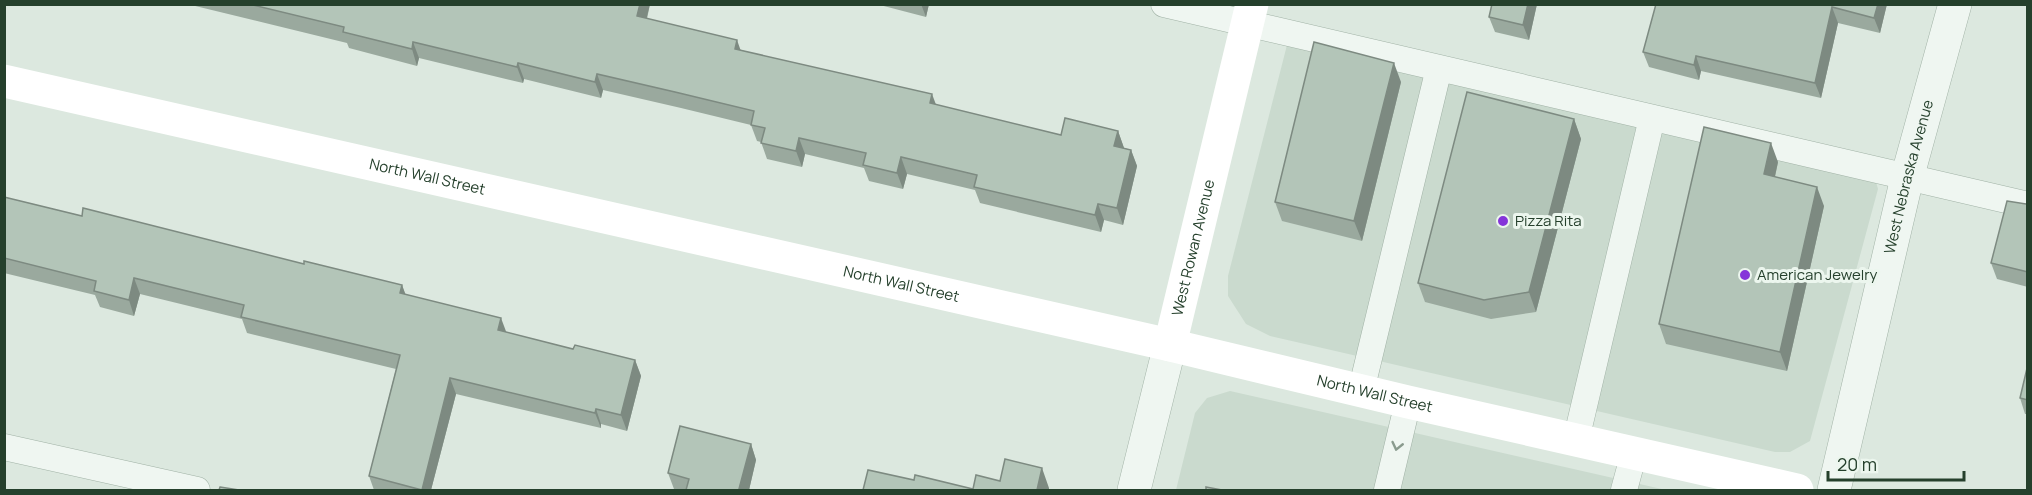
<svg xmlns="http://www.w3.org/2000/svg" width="2032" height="495" font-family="Manrope,sans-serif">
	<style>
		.built { fill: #cadace }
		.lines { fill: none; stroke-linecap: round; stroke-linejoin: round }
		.lane-casing { stroke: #a1b2a6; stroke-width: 27 }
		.street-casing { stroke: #a1b2a6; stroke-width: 34 }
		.lane { stroke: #eff6f1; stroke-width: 26 }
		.street { stroke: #eff6f1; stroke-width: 33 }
		.secondary { stroke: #fff; stroke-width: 33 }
		.wall { fill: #9aa99e }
		.shaded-wall { fill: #7d8a81 }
		.building { fill: #b3c5b8; stroke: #7d8a81; stroke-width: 1.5 }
		.oneway { stroke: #8a9b8e }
		.poi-dot { fill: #8535d9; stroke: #ecf6ee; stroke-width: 2 }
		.labels { text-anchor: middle; stroke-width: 6; stroke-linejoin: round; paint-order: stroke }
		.street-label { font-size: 15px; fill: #25402c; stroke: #ecf6ee }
		.poi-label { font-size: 15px; fill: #25402c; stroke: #ecf6ee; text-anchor: start }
	</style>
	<rect width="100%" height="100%" fill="#dce8df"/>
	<!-- built -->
	<path class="built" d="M1287,45L1876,182L1878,189L1810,441L1790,452H1775L1270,336L1246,324L1228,296V276Z
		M1230,391L1666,490H1176L1195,413L1207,398Z"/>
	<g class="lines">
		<!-- lane casing -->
		<g class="lane-casing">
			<path id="lane" d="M1164,4L2028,205
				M1361,391L1439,68
				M1576,440L1652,118
				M4,447L197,490
				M1387,490L1408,402
				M1624,490L1634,453"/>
		</g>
		<!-- street casing -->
		<g class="street-casing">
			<g id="street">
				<path d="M1134,490L1170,345"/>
				<path id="s1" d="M1834,490L1907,178L1955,4"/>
			</g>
		</g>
		<!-- lane -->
		<use href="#lane" class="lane"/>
		<!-- street -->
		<use href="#street" class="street"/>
		<!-- secondary -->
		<g class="secondary">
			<path id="s2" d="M4,81L1170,345L1408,402L1797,490"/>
			<path id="s3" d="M1170,345L1252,4"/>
		</g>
	</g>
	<!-- wall -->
	<path class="wall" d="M187,4H650L647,19L741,50L936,105L1061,135L1118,131L1124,148L1131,150L1137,166L1123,225L1104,220L1101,232L980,203L975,190L907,174L903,189L869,181L864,168L805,154L802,167L767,159L761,142L757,141L751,125L681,108L603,90L601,98L524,79L523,83L419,58L417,66L349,48L347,43Z
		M876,4H929L926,17Z
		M1537,4L1529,40L1495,32L1489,17Z
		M1656,4H1887L1880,33L1838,23L1821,98L1701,71L1699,80L1649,67L1643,52Z
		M1401,82L1362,241L1282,221L1275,202Z
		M1574,119L1581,139L1536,312L1491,319L1425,302L1418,283Z
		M1778,162L1775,177L1824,206L1787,371L1666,344L1659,324Z
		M4,197L82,216L402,285L405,294L506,332L573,349L635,360L641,376L627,431L601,424V428L456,394L431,490H374L369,476L396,369L247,333L242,319L140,294L134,316L100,307L95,295L4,273Z
		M2028,203V287L1997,279L1991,263L2026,204Z
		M2028,364V414H2025L2020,398Z
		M751,444L756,460L749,490H679L674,489L668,473Z"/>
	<!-- shaded-wall -->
	<path class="shaded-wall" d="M640,4H650L643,33L637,16Z
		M921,4H929L926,17Z
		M1528,4H1537L1529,40L1523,25Z
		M1878,4H1887L1880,33L1874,18Z
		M1832,7L1838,23L1821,98L1815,83Z
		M737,40L743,57L735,49Z
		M413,42L419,58L417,66L412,49Z
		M1696,56L1701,71L1699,80L1694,65Z
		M518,63L524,79L523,83L517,67Z
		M1394,63L1401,82L1362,241L1354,221Z
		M597,74L603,90L601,98L595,82Z
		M932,94L938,110L930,103Z
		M1574,119L1581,139L1536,312L1529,292Z
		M1118,131L1124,148L1120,162L1114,146Z
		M799,138L805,154L802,167L796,151Z
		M1771,143L1778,162L1771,194L1764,174Z
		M1131,150L1137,166L1123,225L1117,208Z
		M901,157L907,174L903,189L897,173Z
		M1817,187L1824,206L1787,371L1780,352Z
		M1098,204L1104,220L1101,232L1095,215Z
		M134,278L140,294L134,316L129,300Z
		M402,285L408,301L400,293Z
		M501,318L507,334L498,330Z
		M635,360L641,376L627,431L621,415Z
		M450,378L456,394L431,490H422Z
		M596,409L601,424V428L595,413Z
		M751,444L756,460L749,490H740L739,489Z
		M1042,468L1049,488V490H1037Z"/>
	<!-- building -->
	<path class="building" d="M249,4H640L637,16L737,40L735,49L932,94L930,103L1061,135L1065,118L1118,131L1114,146L1131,150L1117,208L1098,204L1095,215L974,187L977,175L901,157L897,173L863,165L866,153L799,138L796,151L761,143L765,128L751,125L754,111L675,92L597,74L595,82L518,63L517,67L413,42L412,49L343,32L344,27Z
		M1492,4H1528L1523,25L1489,17Z
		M1656,4H1878L1874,18L1832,7L1815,83L1696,56L1694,65L1643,52Z
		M1314,42L1394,63L1354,221L1275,202Z
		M1467,92L1574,119L1529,292L1484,300L1418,283Z
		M1704,127L1771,143L1764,174L1817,187L1780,352L1659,324Z
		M4,197L82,216L83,208L304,264V261L402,285L400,293L501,318L498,330L573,349L575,345L635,360L621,415L596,409L595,413L450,378L422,490L369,476L400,355L241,317L244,305L134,278L129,300L94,291L96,281L4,258Z
		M2007,201L2026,204L2028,203V272L1991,263Z
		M2028,364V400L2020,398Z
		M680,426L751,444L739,489L745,490H686L689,479L668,473Z
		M1005,459L1042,468L1037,490H863L868,470L914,480L915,475L973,489L976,475L1000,481Z
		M220,487L239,490H219Z
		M1206,487L1222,490H1206Z"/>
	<!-- one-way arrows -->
	<defs><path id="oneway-chevron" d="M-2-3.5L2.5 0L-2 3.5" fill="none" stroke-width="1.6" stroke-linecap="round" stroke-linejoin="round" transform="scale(1.5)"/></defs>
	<use class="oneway" href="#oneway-chevron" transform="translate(1397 446) rotate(103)"/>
	<!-- markers -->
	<g class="poi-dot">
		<circle cx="1503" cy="221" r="6"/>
		<circle cx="1745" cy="275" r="6"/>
	</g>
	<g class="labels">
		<!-- street labels -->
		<g class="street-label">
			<text dy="5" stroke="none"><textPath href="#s2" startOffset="434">North Wall Street</textPath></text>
			<text dy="5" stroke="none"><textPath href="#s1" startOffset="322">West Nebraska Avenue</textPath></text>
			<text dy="5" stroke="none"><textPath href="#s3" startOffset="100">West Rowan Avenue</textPath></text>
			<text dy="5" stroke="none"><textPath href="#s2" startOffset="920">North Wall Street</textPath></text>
			<text dy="5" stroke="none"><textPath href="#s2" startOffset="1406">North Wall Street</textPath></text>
		</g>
		<!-- poi labels -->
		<g class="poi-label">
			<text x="1515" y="226">Pizza Rita</text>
			<text x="1757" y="280">American Jewelry</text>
		</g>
	</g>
	<!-- border -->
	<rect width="2032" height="495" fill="none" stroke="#25402c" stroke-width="12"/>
	<!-- scale -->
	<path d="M1828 471v9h136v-9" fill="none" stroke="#25402c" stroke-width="3"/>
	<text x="1837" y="471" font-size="18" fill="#25402c" stroke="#ecf6ee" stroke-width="4.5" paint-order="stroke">20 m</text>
</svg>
